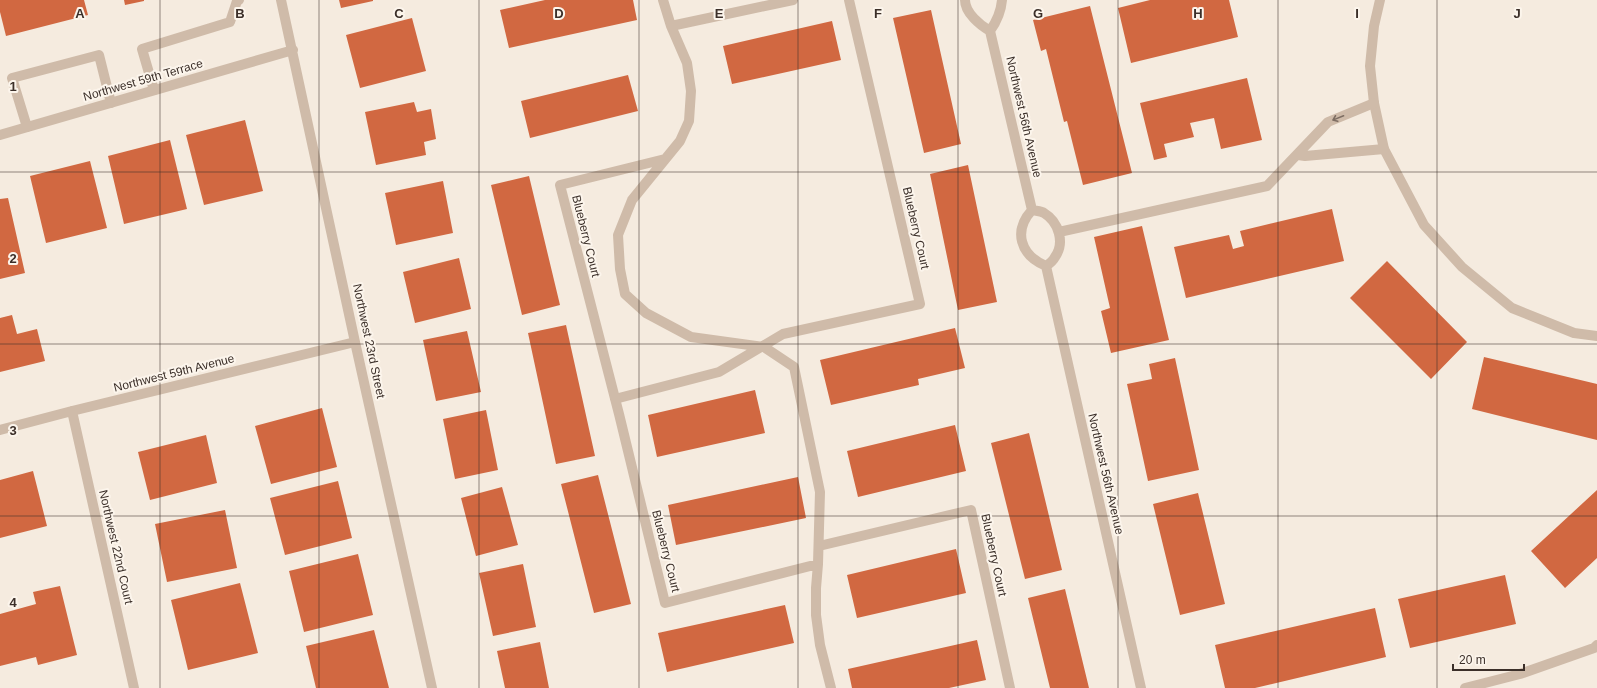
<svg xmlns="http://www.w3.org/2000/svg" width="1597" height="688" font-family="Helvetica,sans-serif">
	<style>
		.building { fill: #d16841 }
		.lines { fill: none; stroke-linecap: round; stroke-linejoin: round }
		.service { stroke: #cfbba9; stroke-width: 10 }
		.minor { stroke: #cfbba9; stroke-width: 10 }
		.oneway { stroke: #7e6e63 }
		.grid { fill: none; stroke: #3b2f29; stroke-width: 1; stroke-opacity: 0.55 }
		.labels { text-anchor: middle; stroke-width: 4; stroke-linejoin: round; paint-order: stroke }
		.street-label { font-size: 12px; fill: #3b2f29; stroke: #fcf5ec }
		.grid-label { font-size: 13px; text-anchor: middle; font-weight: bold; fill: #3b2f29; stroke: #fcf5ec; stroke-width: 4; stroke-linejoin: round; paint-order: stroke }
	</style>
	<rect width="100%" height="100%" fill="#f5ebdf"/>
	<!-- building -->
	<path class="building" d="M0,0H84L88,15L6,36L0,12Z
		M124,0H144V1L125,5Z
		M339,0H373V1L341,8Z
		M545,0H633L637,20L509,48L500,10Z
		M1150,0H1229L1238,37L1131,63L1118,8Z
		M1090,6L1132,173L1083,185L1067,121L1064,122L1046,49L1041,51L1033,20Z
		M931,10L961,144L924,153L893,18Z
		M412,18L426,71L360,88L346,35Z
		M832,21L841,60L732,84L723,46Z
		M628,75L638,111L530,138L521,101Z
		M1247,78L1262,140L1221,149L1214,118L1190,123L1194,137L1164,144L1167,157L1154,160L1140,103Z
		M414,102L417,112L431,109L436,139L424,142L426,155L376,165L365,112Z
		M245,120L263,191L204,205L186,135Z
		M170,140L187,209L124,224L108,156Z
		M90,161L107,228L46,243L30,176Z
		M968,165L997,302L958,310L930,174Z
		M529,176L560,305L522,315L491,185Z
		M443,181L453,233L396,245L385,193Z
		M8,198L25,273L0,279V199Z
		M1332,209L1344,261L1186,298L1174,247L1229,235L1233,249L1244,246L1240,231Z
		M1142,226L1169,340L1111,353L1101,311L1110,308L1094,237Z
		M459,258L471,309L415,323L403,272Z
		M1387,261L1467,342L1431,379L1350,298Z
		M12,315L17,334L37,329L45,361L0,372V318Z
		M566,325L595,456L556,464L528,333Z
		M955,328L965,368L918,379L919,385L831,405L820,360Z
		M467,331L481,392L436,401L423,340Z
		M1484,357L1597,384V440L1472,409Z
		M1175,358L1199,470L1148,481L1127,384L1152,379L1149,364Z
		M755,390L765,433L657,457L648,415Z
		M322,408L337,467L271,484L255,426Z
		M486,410L498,470L455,479L443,419Z
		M955,425L966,471L858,497L847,451Z
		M1029,433L1062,570L1025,579L991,443Z
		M206,435L217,483L150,500L138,452Z
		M33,471L47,526L0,538V480Z
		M598,475L631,604L594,613L561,484Z
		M798,477L806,518L676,545L668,505Z
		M338,481L352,538L285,555L270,498Z
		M502,487L518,545L476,556L461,498Z
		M1597,490V558L1565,588L1531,551Z
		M1198,493L1225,604L1180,615L1153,504Z
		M225,510L237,568L167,582L155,524Z
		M956,549L966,593L857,618L847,575Z
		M358,554L373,615L304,632L289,571Z
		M523,564L536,627L493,636L479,573Z
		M1505,575L1516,624L1410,648L1398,599Z
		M240,583L258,653L188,670L171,600Z
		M60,586L77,655L38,665L36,657L0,666V614L36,604L33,592Z
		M1065,589L1089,688H1050L1028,598Z
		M785,605L794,643L667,672L658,633Z
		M1375,608L1386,657L1255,688H1225L1215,645Z
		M374,630L389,688H316L306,646Z
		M977,640L986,680L949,688H852L848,669Z
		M540,642L549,688H505L497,651Z"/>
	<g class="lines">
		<!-- service -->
		<path class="service" d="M1380,0L1374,26L1370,66L1374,103L1384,149L1424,225L1462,267L1512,308L1574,333L1597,336
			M154,90L142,49L230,22L237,1L239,0
			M27,127L12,78L99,55L111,103"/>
		<!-- minor -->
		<path class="minor" d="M281,0L355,342L432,688
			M663,0L671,26L687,63L691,91L689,121L680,141L632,200L618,235L620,269L625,294L646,313L691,337L764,347L794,367L820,492L818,564L816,588V615L820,645L831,688
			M965,0C965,13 980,25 990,31C997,21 1001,12 1002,0
			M671,26L793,0
			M990,31L1032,210
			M0,135L293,50
			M1298,155L1305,156L1384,149
			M665,159L560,185L619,414L665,603L818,564
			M1032,210C1036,211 1041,211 1044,213C1059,222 1065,243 1055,257C1053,261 1049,264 1046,266C1020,255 1013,231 1032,210Z
			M1059,232L1267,186L1328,122L1374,103
			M1046,266L1141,688
			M615,399L719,372L783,334L920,304L849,0
			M72,411L134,688
			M0,430L72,411L355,342
			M819,546L971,510L1010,688
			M1465,688L1520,674L1594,648L1597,645"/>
	</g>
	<!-- one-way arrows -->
	<defs><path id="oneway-shaft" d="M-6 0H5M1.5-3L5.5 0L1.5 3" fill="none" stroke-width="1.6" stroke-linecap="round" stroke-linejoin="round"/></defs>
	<use class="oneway" href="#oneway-shaft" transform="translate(1338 118) rotate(158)"/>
	<!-- grid -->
	<path class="grid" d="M160,0V688M319,0V688M479,0V688M639,0V688M798,0V688M958,0V688M1118,0V688M1278,0V688M1437,0V688M0,172H1597M0,344H1597M0,516H1597"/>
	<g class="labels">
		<!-- street labels -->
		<g class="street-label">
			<text transform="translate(143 80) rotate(-16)" y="4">Northwest 59th Terrace</text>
			<text transform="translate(1024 117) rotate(77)" y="4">Northwest 56th Avenue</text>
			<text transform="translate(916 228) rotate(77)" y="4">Blueberry Court</text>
			<text transform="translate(586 236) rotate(76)" y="4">Blueberry Court</text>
			<text transform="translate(369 341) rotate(78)" y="4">Northwest 23rd Street</text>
			<text transform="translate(174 373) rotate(-14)" y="4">Northwest 59th Avenue</text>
			<text transform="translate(1106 474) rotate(77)" y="4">Northwest 56th Avenue</text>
			<text transform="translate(116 547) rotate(77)" y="4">Northwest 22nd Court</text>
			<text transform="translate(666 551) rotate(76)" y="4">Blueberry Court</text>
			<text transform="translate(994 555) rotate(78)" y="4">Blueberry Court</text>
		</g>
	</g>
	<g class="grid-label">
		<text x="80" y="18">A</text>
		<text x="240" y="18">B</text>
		<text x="399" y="18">C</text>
		<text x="559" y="18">D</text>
		<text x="719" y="18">E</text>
		<text x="878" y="18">F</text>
		<text x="1038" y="18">G</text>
		<text x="1198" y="18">H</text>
		<text x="1357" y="18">I</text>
		<text x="1517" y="18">J</text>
		<text x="13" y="91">1</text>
		<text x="13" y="263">2</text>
		<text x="13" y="435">3</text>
		<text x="13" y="607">4</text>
	</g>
	<!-- scale -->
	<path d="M1453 664v6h71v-6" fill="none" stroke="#3b2f29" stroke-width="2"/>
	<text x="1459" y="664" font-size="12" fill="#3b2f29" stroke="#fcf5ec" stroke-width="3" paint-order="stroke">20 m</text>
</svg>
